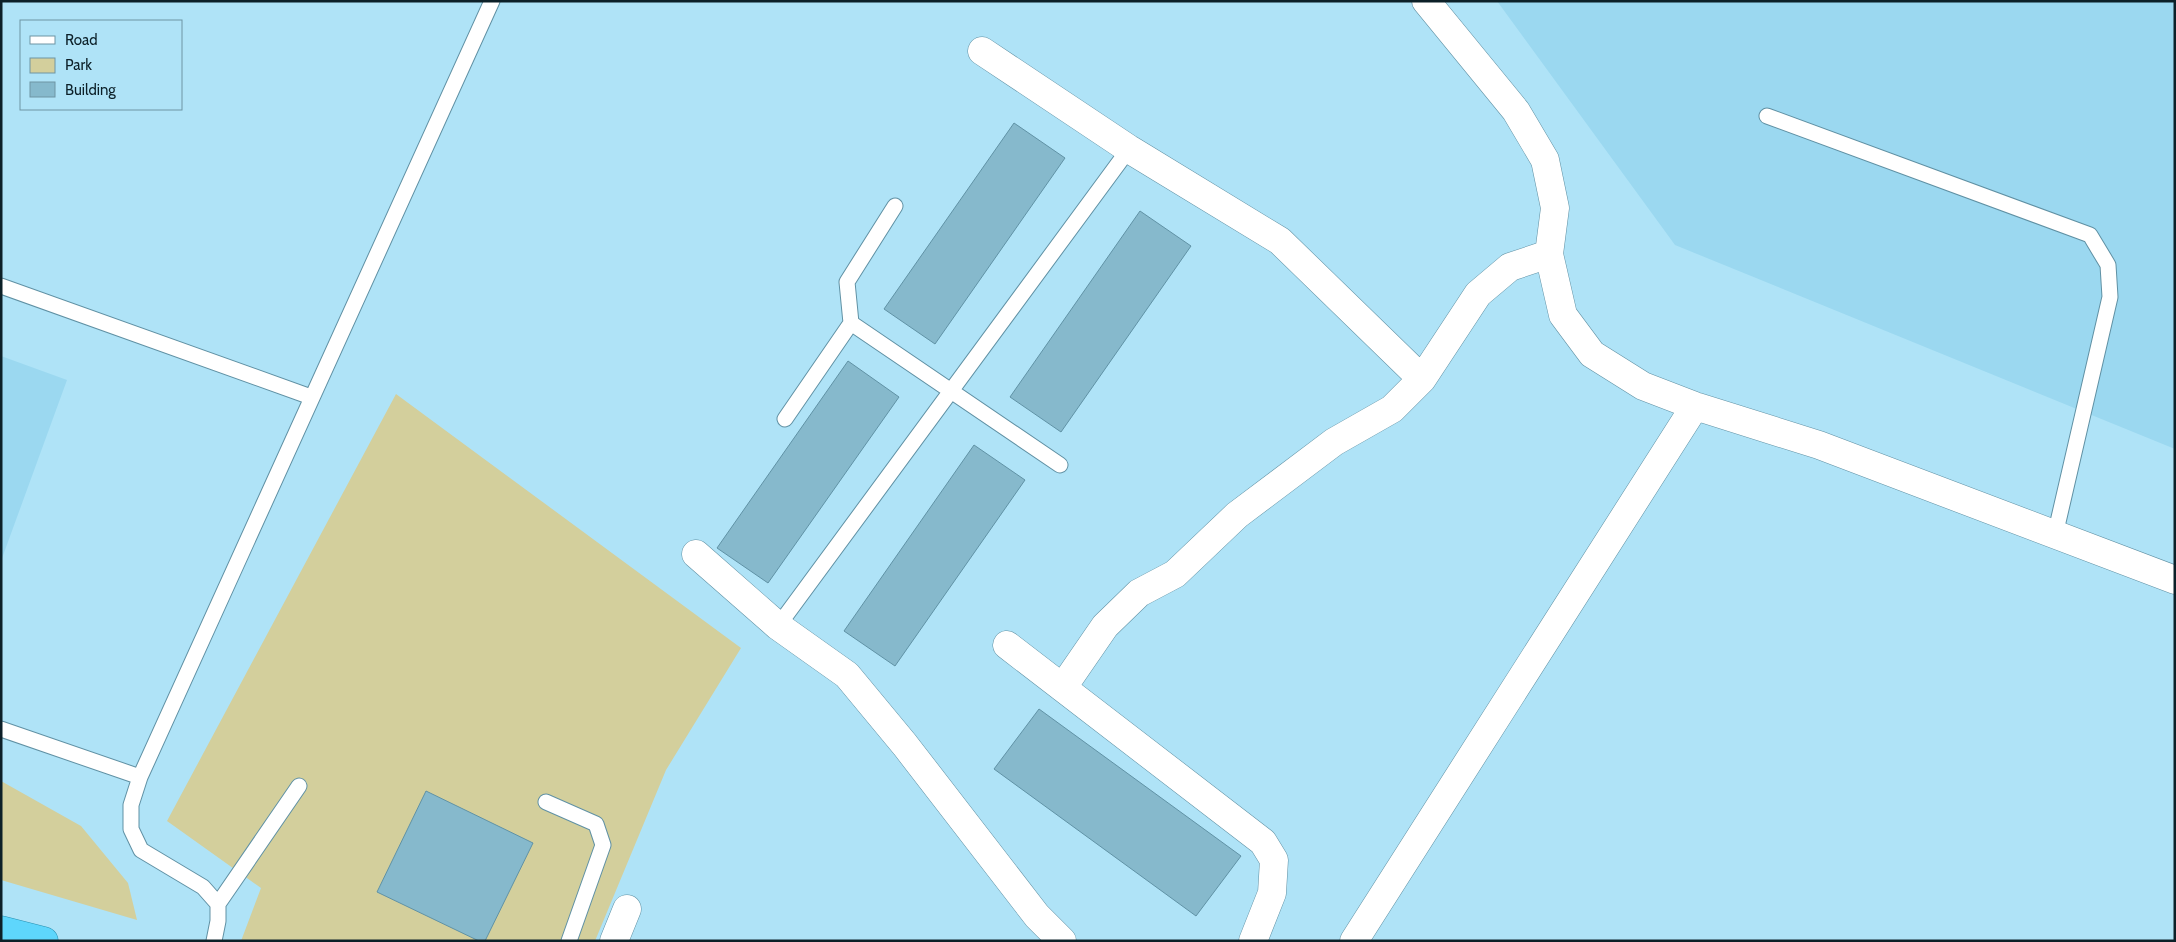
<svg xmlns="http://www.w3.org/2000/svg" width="2176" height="942" font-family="Cabin,sans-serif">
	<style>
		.built { fill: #9bd8f0 }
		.green { fill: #d3cf9c }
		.building { fill: #86b9cc; stroke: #6092a5 }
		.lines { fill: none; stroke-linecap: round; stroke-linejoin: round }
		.service-casing { stroke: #6091a4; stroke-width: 17 }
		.minor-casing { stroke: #6091a4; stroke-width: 29 }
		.trunk-casing { stroke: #2790b1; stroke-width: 29 }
		.service { stroke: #fff; stroke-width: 15 }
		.minor { stroke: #fff; stroke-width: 28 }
		.trunk { stroke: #5ed6fc; stroke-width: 28 }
	</style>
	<rect width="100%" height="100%" fill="#afe3f7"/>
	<!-- built -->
	<path class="built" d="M1497,1H2175V449L1675,245Z
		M1,356L67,380L1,561Z"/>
	<!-- green -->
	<path class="green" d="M396,394L741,648L666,770L595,941H241L261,888L167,821Z
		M1,781L81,826L128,883L137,920L1,880Z"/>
	<!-- building -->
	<path class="building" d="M1014,123L1065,158L935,344L884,309Z
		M1140,211L1191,246L1061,432L1010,397Z
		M848,361L899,397L768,583L717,548Z
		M974,445L1025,480L895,666L844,631Z
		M1039,709L1241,856L1196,916L994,769Z
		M426,791L533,843L485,941H479L377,892Z"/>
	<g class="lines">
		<!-- service casing -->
		<g class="service-casing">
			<path id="service" d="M1767,116L2090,235L2108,265L2110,297L2055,535
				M1,286L311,397
				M851,323L1060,465
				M785,419L851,323L847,282L895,206
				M778,626L1129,149
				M1,729L140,777
				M546,802L596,824L603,845L569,941
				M218,904L299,786
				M214,941L218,921V904L203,887L141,850L131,829V805L140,777L492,1"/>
		</g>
		<!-- minor casing -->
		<g class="minor-casing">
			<path id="minor" d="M1426,1L1516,111L1545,160L1555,208L1549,254L1563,315L1592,354L1643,386L1695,406L1819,445L2175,580
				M982,51L1129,149L1280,241L1422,379
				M696,554L778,626L847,675L905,745L1037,916L1062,941
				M1007,645L1263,842L1274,860L1272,893L1253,941
				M1063,687L1105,626L1139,593L1175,574L1237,515L1334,442L1392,409L1422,379L1478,294L1510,267L1549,254
				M614,941L627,909
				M1354,941L1695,406"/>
		</g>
		<!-- trunk casing -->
		<g class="trunk-casing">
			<path id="trunk" d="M1,930L44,941"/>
		</g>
		<!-- service -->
		<use href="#service" class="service"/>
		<!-- minor -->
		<use href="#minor" class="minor"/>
		<!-- trunk -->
		<use href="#trunk" class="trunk"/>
	</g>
	<!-- border -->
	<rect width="2176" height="942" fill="none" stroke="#0c2028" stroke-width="5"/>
	<!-- legend -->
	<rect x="20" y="20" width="162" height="90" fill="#afe3f7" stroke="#6e95a4"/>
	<rect x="30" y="36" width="25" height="8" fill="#ffffff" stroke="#6e95a4"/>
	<text x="65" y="45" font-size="15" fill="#0c2028">Road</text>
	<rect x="30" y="58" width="25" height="15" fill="#d3cf9c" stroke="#6e95a4"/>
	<text x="65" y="70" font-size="15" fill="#0c2028">Park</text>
	<rect x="30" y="82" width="25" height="15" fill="#86b9cc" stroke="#6e95a4"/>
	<text x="65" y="95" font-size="15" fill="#0c2028">Building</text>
</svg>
